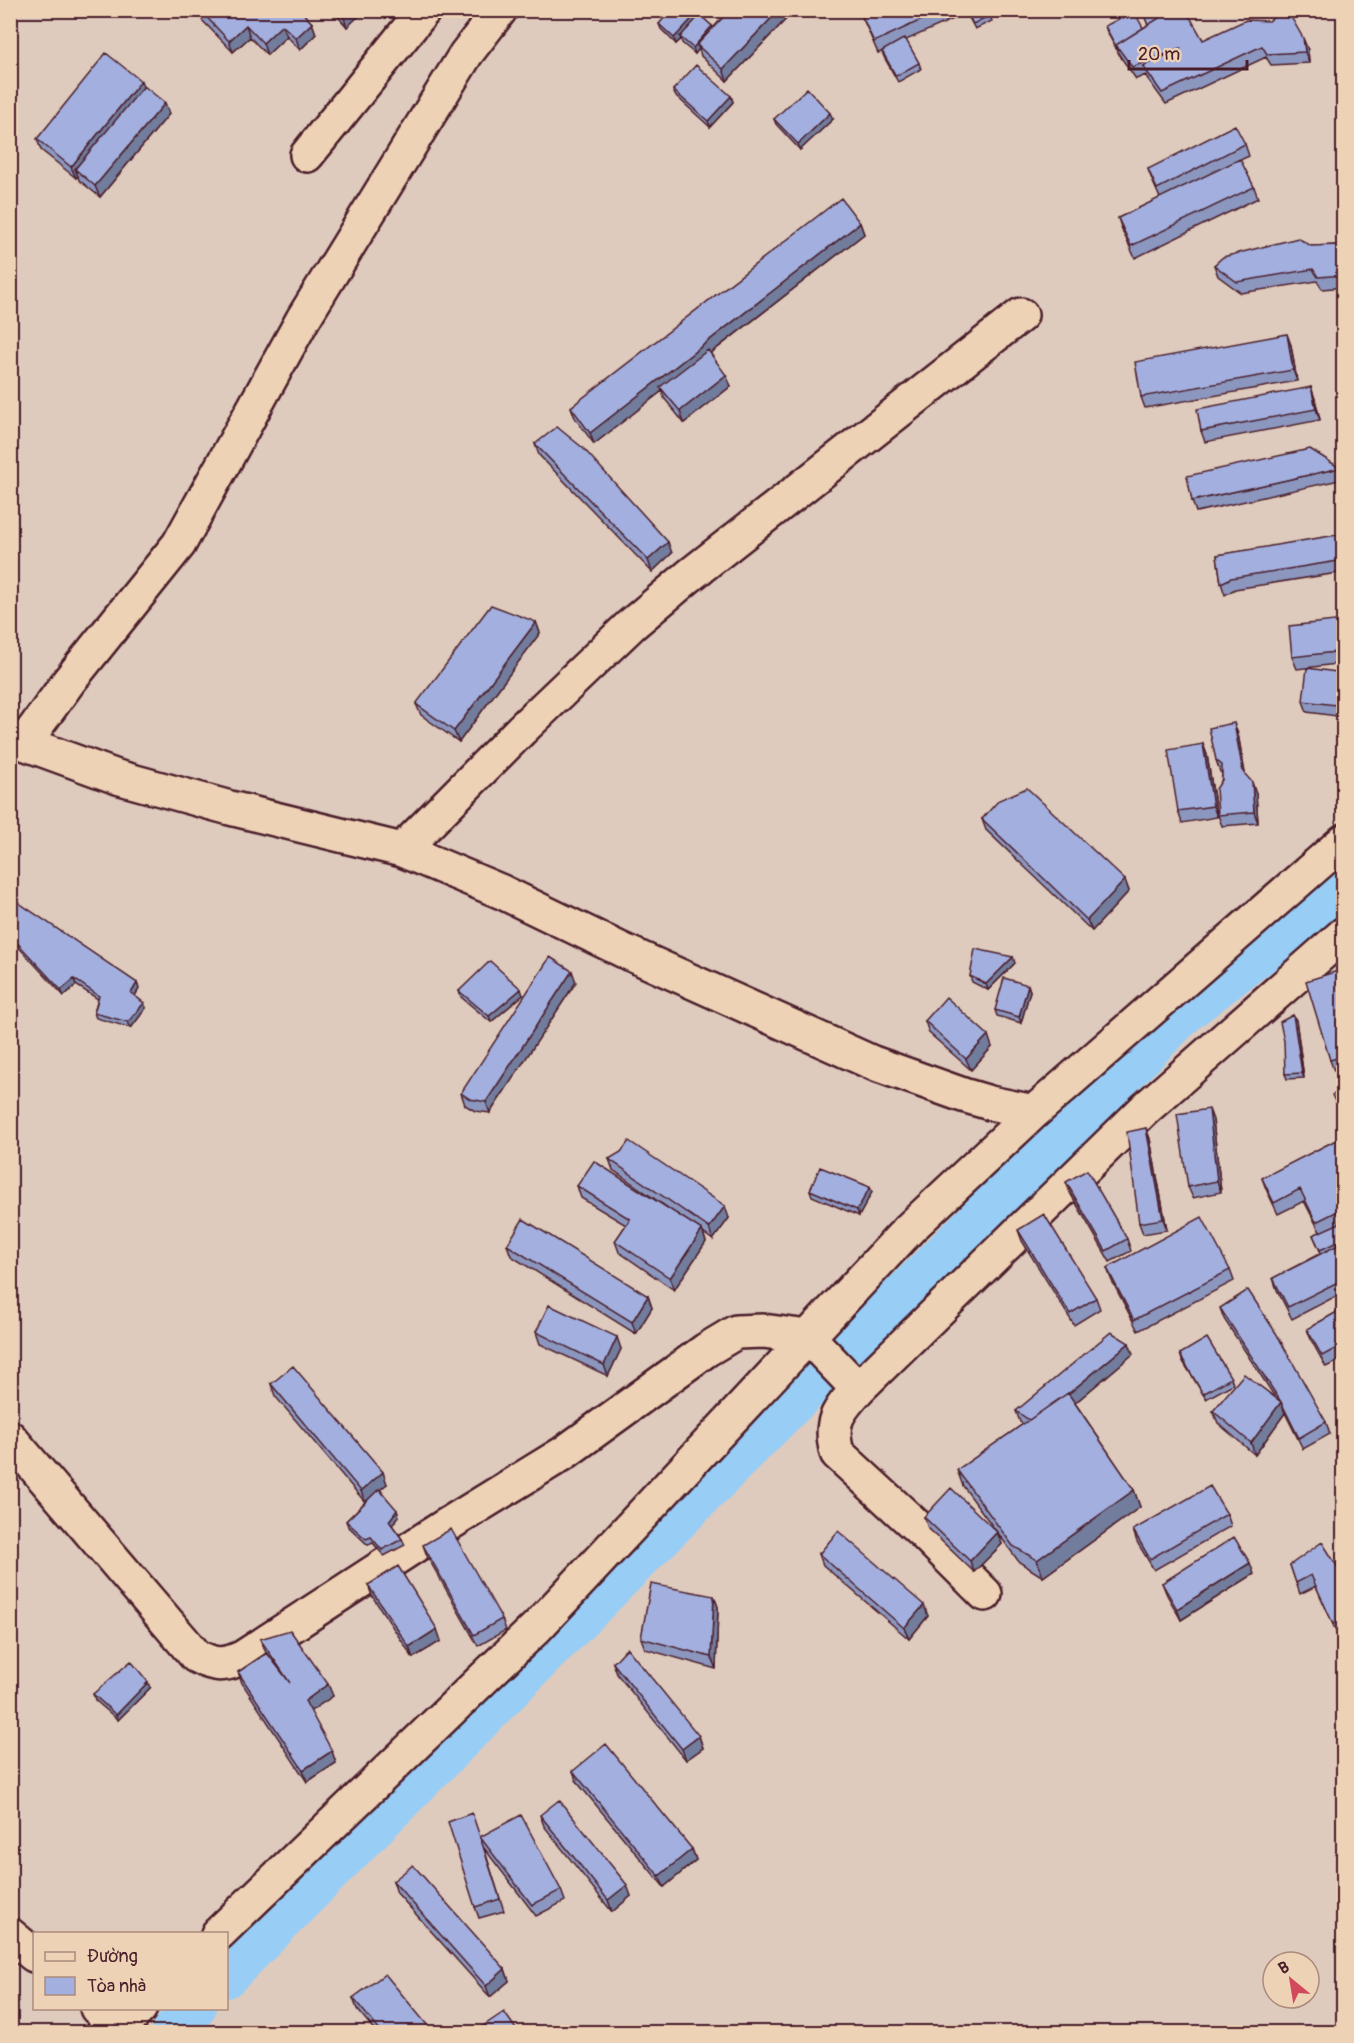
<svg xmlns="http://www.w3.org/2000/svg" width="1354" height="2043" font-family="Pangolin,sans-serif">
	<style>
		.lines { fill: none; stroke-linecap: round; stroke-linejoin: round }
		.canal { stroke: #98cdf6; stroke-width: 42 }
		.minor-casing { stroke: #4a1f2b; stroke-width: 38 }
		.minor { stroke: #eed2b5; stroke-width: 33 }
		.wall { fill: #8c97c0; stroke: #4a1f2b; stroke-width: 1.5 }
		.shaded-wall { fill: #727b9c; stroke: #4a1f2b; stroke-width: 1.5 }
		.building { fill: #a3b0df; stroke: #4a1f2b; stroke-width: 1.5 }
	</style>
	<rect width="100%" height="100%" fill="#dfcbbd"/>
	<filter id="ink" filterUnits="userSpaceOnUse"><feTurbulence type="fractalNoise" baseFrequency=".0167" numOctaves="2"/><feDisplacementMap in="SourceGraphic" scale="12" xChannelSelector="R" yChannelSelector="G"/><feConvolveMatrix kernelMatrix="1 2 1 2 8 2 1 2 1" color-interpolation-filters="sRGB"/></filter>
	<g filter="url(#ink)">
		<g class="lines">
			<!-- canal -->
			<path class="canal" d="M226,1977L769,1428L1188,1010L1344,889
				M172,2032L195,2008"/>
			<defs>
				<path id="minor" d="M307,155L424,10
					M10,738L117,777L230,808L402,850L502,892L622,950L873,1063L963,1095L990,1103L1034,1112
					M24,743L69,681L179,544L303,319L466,54L500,10
					M402,850L521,730L631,625L689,576L1021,315
					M10,1438L196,1656C215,1666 223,1666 242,1658L442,1528L564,1453L706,1350L736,1332L763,1331L808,1337L858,1389
					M985,1594L925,1534L837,1453C829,1422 837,1412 858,1389L1145,1109L1344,934
					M218,1934L538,1626L909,1229L1034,1112L1344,841
					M10,1935L34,1955
					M97,2008L120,2029
					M116,2032L140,2008"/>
			</defs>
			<!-- minor casing -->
			<use href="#minor" class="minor-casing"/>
			<!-- minor -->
			<use href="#minor" class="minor"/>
		</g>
		<!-- wall -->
		<path class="wall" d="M199,10H300L312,23L316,34L300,50L287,36L267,55L250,37L233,52L202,20Z
			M332,10H365L347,27Z
			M716,10H785L788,17L727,81L701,56L699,49L695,54L682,43L681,39L676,44L661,29L659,24L705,14L702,17L712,26L713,28L724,17Z
			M863,10H956L958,17L906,40L919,63L921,69L898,82L884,57L882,52L878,53L860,12Z
			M965,10H987L992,21L975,29Z
			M1123,10H1132L1124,14Z
			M1142,10H1199L1188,15L1203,40L1308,50L1309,63L1271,65L1266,57L1166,104L1147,78L1146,75L1136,79L1120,56L1107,32L1105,26L1143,28L1148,25Z
			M141,81L143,87L165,103L169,114L100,197L79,180L78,176L76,178L41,150L37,139Z
			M673,90L731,96L733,102L710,127L675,95Z
			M774,119H833L800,150L776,124Z
			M1245,144L1249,156L1240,160L1254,187L1258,198L1135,258L1122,230L1118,218L1160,198L1152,180L1148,169Z
			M860,223L864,234L710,354L731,386L684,423L664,398L662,391L594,444L575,418L571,407Z
			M1339,245L1344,259V287L1322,289L1317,281L1241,293L1218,276L1214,265L1311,246Z
			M1291,345L1297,381L1145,408L1141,397Z
			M1311,387L1315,399L1320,420L1205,442L1201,431Z
			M535,444L672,553L652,572L539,455Z
			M1340,468L1344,479L1196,512L1192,501Z
			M1344,536V572L1235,589L1225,595L1221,583L1217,555Z
			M1344,620V663L1297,669L1292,657Z
			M536,622L540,633L459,742L421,715L416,704Z
			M1344,673V717L1307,712L1303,701Z
			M1238,734L1245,775L1256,794L1258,823L1222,826L1218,815L1222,773L1220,772L1216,760Z
			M1203,744L1207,755L1217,817L1182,823L1178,811Z
			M982,819L1125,880L1129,891L1092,931L986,830Z
			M10,897L137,983L139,989L135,996L144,1003L146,1008L131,1028L96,1018L94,1013L98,999L76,985L64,996L10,938Z
			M1015,963L988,990L972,982L970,976Z
			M1344,969V1068L1334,1071L1330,1060Z
			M576,982L490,1113L475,1111L465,1105L461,1093Z
			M1028,985L1030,991L1021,1023L997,1016L995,1010Z
			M459,991L523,995L491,1022L461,997Z
			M1296,1020L1304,1078L1287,1079L1285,1074Z
			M925,1021L992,1047L971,1070L929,1033Z
			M1213,1120L1221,1192L1193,1198L1188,1187Z
			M1146,1128L1150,1139L1167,1230L1143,1234L1139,1223Z
			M1344,1136V1292L1292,1319L1277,1290L1273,1278L1321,1253L1313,1235L1320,1232L1304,1201L1278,1214L1266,1189L1262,1178Z
			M609,1159L729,1218L713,1240L703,1233L706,1242L674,1290L619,1252L615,1241L626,1225L581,1198L577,1186L668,1208L613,1170Z
			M1066,1182L1127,1239L1131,1251L1110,1262L1070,1193Z
			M810,1190L872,1192L859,1216L812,1196Z
			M1018,1230L1096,1298L1100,1309L1074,1325L1022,1241Z
			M507,1245L648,1296L652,1308L636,1334L511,1256Z
			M1107,1268L1230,1270L1234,1281L1138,1331L1111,1279Z
			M1220,1308L1326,1422L1330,1434L1303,1449L1285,1413L1255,1455L1218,1423L1213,1411L1275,1397L1224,1319Z
			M1344,1308V1358L1326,1367L1311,1340L1307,1329Z
			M536,1332L621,1349L608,1376L540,1344Z
			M1133,1354L1075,1403L1134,1490L1140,1507L1043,1577L1019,1562L998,1533L1002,1544L974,1572L928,1528L924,1517L996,1531L963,1486L957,1470L1023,1424L1020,1422L1016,1411Z
			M1180,1354L1231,1378L1233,1384L1206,1399L1182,1360Z
			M271,1384L387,1484L380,1489L399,1516L392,1525L402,1539L405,1545L384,1556L373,1543L368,1545L348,1526L346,1521L365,1502L275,1396Z
			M1227,1514L1231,1526L1154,1570L1137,1542L1133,1530Z
			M423,1545L502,1619L506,1630L478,1646L427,1556Z
			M819,1554L928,1616L909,1639L823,1565Z
			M1290,1565L1344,1577V1633L1338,1636L1316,1586L1300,1594Z
			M1254,1574L1181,1620L1167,1595L1162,1583Z
			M368,1585L441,1641L413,1658L372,1596Z
			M714,1596L718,1607L716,1669L645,1649L641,1638Z
			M260,1639L333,1696L310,1711L336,1763L307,1782L242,1683L238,1672L266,1653Z
			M613,1663L699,1736L703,1748L686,1760L617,1674Z
			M150,1688L118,1720L95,1700L93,1694Z
			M573,1771L692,1849L696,1860L664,1887L577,1782Z
			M540,1815L631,1896L612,1912L544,1826Z
			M480,1837L561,1890L565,1901L536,1916L484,1848L504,1911L479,1918L475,1907Z
			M393,1881L505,1969L509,1981L490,1997L397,1893Z
			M353,1998L433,2032H376L357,2009Z"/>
		<!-- shaded-wall -->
		<path class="shaded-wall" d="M349,10H365L347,27L343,15Z
			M700,10H704L705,14L682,38L680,37L681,39L676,44L674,38Z
			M724,10H732L725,18L723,12Z
			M779,10H785L788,17L727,81L723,69Z
			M312,23L316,34L300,50L296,38Z
			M246,25L250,37L233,52L229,41Z
			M282,25L287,36L267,55L263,43Z
			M712,26L714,32L697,45L699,49L695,54L693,48Z
			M1303,38L1308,50L1309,63L1305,52Z
			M141,81L145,92L75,169L78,176L76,178L71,167Z
			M731,96L733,102L710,127L708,121Z
			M165,103L169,114L100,197L95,186Z
			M830,113L833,119L800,150L798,144Z
			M860,223L864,234L663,390L660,387L662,391L594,444L590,433Z
			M1339,245L1344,259V274Z
			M1287,334L1291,345L1297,381L1293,370Z
			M726,375L731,386L684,423L680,411Z
			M1311,387L1315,399L1320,420L1316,409Z
			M668,542L672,553L652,572L648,560Z
			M536,622L540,633L459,742L454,731Z
			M1234,723L1238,734L1247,783L1243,772Z
			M1203,744L1207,755L1217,817L1213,806Z
			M1252,782L1256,794L1258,823L1254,812Z
			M1125,880L1129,891L1092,931L1087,920Z
			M1013,957L1015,963L988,990L986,984Z
			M572,971L576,982L490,1113L486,1102Z
			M74,979L76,985L64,996L61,990Z
			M137,983L139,989L133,999L131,993Z
			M1028,985L1030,991L1021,1023L1019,1017Z
			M521,989L523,995L491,1022L489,1016Z
			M144,1003L146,1008L131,1028L128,1022Z
			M1293,1015L1296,1020L1304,1078L1302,1073Z
			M988,1035L992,1047L971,1070L966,1059Z
			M1209,1109L1213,1120L1221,1192L1217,1181Z
			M1146,1128L1150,1139L1167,1230L1163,1219Z
			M870,1187L872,1192L859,1216L857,1210Z
			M725,1206L729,1218L713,1240L709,1228Z
			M702,1230L706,1242L674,1290L670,1278Z
			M648,1296L652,1308L636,1334L632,1322Z
			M617,1337L621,1349L608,1376L604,1365Z
			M1129,1343L1133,1354L1037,1435L1033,1424Z
			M1281,1402L1285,1413L1255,1455L1251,1443Z
			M383,1472L387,1484L365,1502L361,1491Z
			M1134,1490L1140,1507L1043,1577L1037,1560Z
			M397,1510L399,1516L391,1527L389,1521Z
			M997,1532L1002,1544L974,1572L970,1561Z
			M1250,1563L1254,1574L1181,1620L1177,1609Z
			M714,1596L718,1607L716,1669L711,1657Z
			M924,1605L928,1616L909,1639L904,1628Z
			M437,1629L441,1641L413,1658L409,1647Z
			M148,1682L150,1688L118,1720L116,1715Z
			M328,1684L333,1696L309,1712L305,1701Z
			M699,1736L703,1748L686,1760L682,1749Z
			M332,1751L336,1763L307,1782L303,1770Z
			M692,1849L696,1860L664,1887L659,1876Z
			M627,1885L631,1896L612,1912L608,1900Z
			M505,1969L509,1981L490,1997L486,1986Z"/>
		<!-- building -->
		<path class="building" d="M200,10H300L312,23L296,38L282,25L263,43L246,25L229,41Z
			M339,10H349L343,15Z
			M671,10H700L674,38L659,24Z
			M730,10H779L723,69L697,45Z
			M863,10H943L874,42L860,12Z
			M966,10H987L990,15L973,24Z
			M1142,10H1172L1148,25Z
			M1172,10H1186L1203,40L1246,20L1269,21L1283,10H1287L1303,38L1305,52L1267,54L1262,46L1162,93L1143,66L1182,48L1132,67L1116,45Z
			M1134,11L1143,28L1116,45L1118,50L1105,26Z
			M700,15L712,26L693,48L680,37Z
			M905,38L919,63L896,76L882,51Z
			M106,53L141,81L71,167L37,139Z
			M696,65L731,96L708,121L673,90Z
			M144,86L165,103L95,186L75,169Z
			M807,88L830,113L798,144L774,119Z
			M1235,125L1245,144L1157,189L1148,169Z
			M1240,159L1254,187L1131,246L1118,218Z
			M841,198L860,223L590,433L571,407Z
			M1298,238L1311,246L1339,245L1344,275L1318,277L1313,269L1237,282L1214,265L1223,257Z
			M1287,334L1293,370L1141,397L1135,362Z
			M708,350L726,375L680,411L660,387Z
			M1311,387L1316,409L1201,431L1197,409Z
			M557,427L583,448L668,542L648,560L535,444Z
			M1310,449L1340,468L1192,501L1187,476Z
			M1343,534L1344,560L1231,578L1221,583L1217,555Z
			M491,605L536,622L454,731L416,704Z
			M1344,620V651L1292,657L1289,626Z
			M1307,668L1344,673V706L1303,701Z
			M1234,723L1243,772L1252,782L1254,812L1218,815L1216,789L1222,780V765L1216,760L1209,728Z
			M1203,744L1213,806L1178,811L1168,750Z
			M1027,788L1125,880L1087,920L982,819L999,800Z
			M10,897L137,983L131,993L144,1003L128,1022L94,1013L99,996L74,979L61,990L10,935Z
			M975,949L1013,957L986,984L970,976Z
			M550,957L572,971L486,1102L470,1099L461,1093Z
			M490,961L521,989L489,1016L459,991Z
			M1344,969V1056L1330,1060L1306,981Z
			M1004,978L1028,985L1019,1017L995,1010Z
			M946,997L988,1035L966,1059L925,1021Z
			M1293,1015L1302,1073L1285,1074L1284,1041L1280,1022Z
			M1344,1091V1120L1332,1095Z
			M1209,1109L1217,1181L1188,1187L1177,1114Z
			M1146,1128L1163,1219L1139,1223L1127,1132Z
			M1344,1136V1208L1316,1222L1300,1189L1274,1203L1262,1178Z
			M629,1141L725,1206L709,1228L609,1159L621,1152Z
			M594,1161L702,1230L670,1278L615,1241L630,1219L577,1186Z
			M820,1167L870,1187L857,1210L810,1190Z
			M1087,1170L1127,1239L1106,1251L1066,1182Z
			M1044,1214L1096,1298L1070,1314L1018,1230Z
			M1202,1217L1230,1270L1134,1320L1107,1268Z
			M523,1219L648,1296L632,1322L507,1245Z
			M1344,1221V1239L1320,1250L1313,1235Z
			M1344,1242V1279L1288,1307L1273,1278Z
			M1248,1290L1276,1333L1326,1422L1299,1438L1281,1402L1251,1443L1213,1411L1244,1374L1281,1402L1220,1308Z
			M549,1305L617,1337L604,1365L536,1332Z
			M1344,1308V1344L1322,1356L1307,1329Z
			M1111,1332L1129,1343L1068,1394V1393L1029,1420L1016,1411Z
			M1207,1338L1231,1378L1203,1394L1180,1354Z
			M293,1366L383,1472L361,1491L271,1384Z
			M1068,1393L1134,1490L1037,1560L1013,1546L957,1470Z
			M1210,1486L1227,1514L1150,1559L1133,1530Z
			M951,1488L997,1532L970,1561L924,1517Z
			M379,1489L397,1510L389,1521L402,1539L382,1550L371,1537L366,1539L346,1521Z
			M451,1529L502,1619L474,1635L423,1545Z
			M838,1531L924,1605L904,1628L819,1554Z
			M1234,1537L1250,1563L1177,1609L1162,1583Z
			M1322,1542L1344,1577V1619L1333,1624L1311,1575L1296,1583L1290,1565Z
			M398,1566L437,1629L409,1647L368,1585Z
			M651,1584L714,1596L711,1657L641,1638Z
			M290,1630L328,1684L305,1701L332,1751L303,1770L238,1672L267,1653L290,1683L260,1639Z
			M627,1648L699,1736L682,1749L613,1663Z
			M131,1661L148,1682L116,1715L93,1694Z
			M606,1744L692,1849L659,1876L573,1771Z
			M559,1800L627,1885L608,1900L540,1815Z
			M472,1813L480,1837L521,1815L561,1890L532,1905L480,1837L500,1899L475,1907L448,1822Z
			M413,1865L505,1969L486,1986L393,1881Z
			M385,1974L433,2032H381L353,1998Z
			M504,2012L518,2032H474Z"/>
	</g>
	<!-- margin -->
	<rect width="1354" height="2043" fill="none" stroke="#eed2b5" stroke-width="36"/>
	<rect x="18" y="18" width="1318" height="2007" fill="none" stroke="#4a1f2b" stroke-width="2" filter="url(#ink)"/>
	<!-- legend -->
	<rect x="33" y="1932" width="195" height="78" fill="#eed2b5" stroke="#ac8a7e" stroke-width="1.5"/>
	<rect x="45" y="1952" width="30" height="9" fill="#eed2b5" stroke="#ac8a7e" stroke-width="1.5"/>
	<text x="87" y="1962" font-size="18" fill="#4a1f2b">Đường</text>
	<rect x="45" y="1977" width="30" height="18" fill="#a3b0df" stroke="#ac8a7e" stroke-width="1.5"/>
	<text x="87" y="1992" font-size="18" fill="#4a1f2b">Tòa nhà</text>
	<!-- north arrow -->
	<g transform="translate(1291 1980) rotate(330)"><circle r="28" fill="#eed2b5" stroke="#ac8a7e" stroke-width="1.5"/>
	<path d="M0-4.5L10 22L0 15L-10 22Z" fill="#d1495b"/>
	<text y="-9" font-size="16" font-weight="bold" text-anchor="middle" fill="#4a1f2b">B</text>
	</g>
	<!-- scale -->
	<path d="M1129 60v9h118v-9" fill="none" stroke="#4a1f2b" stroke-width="3"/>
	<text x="1138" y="60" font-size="18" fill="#4a1f2b" stroke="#eed2b5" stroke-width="4.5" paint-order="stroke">20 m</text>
</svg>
